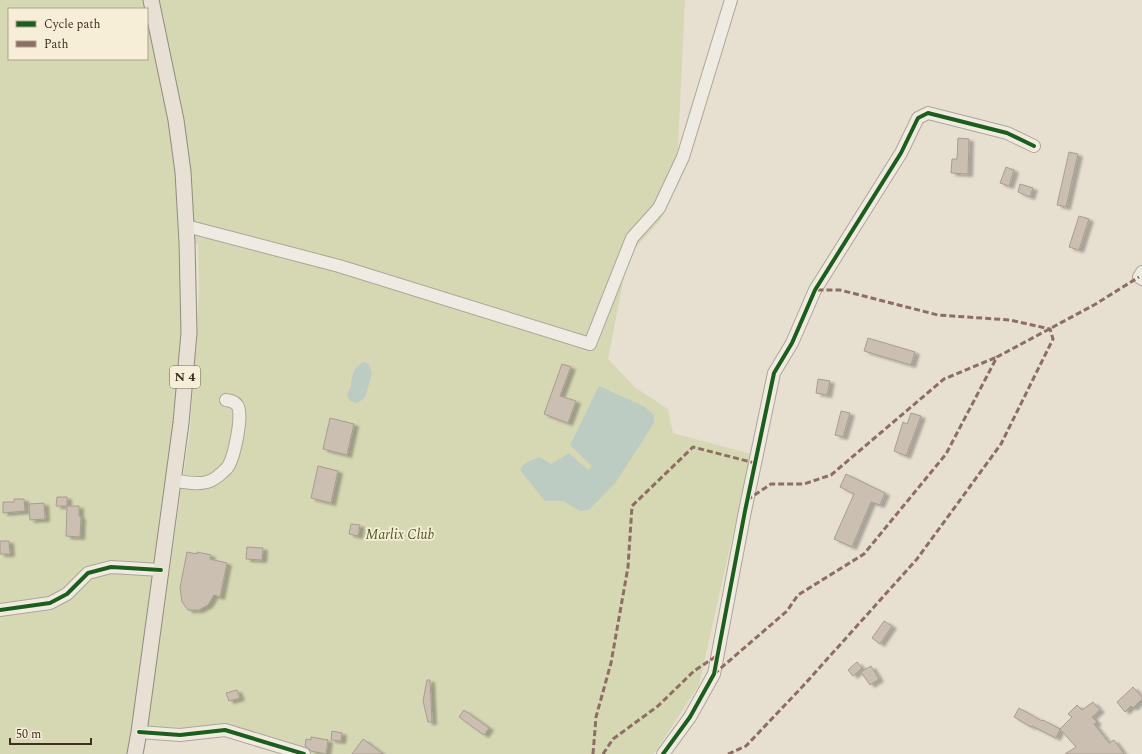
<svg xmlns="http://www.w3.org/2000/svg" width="1142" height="754" font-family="Spectral,serif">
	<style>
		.green { fill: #d6d7b3; fill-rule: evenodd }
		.water { fill: #bcccc2 }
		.building { fill: #cbbfb2; stroke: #a89c90; filter: url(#shadow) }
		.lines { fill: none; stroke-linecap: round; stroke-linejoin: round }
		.minor-casing { stroke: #ada599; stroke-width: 14 }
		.major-casing { stroke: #928b80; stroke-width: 17 }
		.minor { stroke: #efebe3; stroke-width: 12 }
		.major { stroke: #e6e1d4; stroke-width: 15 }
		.quiet { stroke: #8d6e63; stroke-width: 3; stroke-dasharray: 6 3; stroke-linecap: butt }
		.cycleway-casing { stroke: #f7eed8; stroke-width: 6 }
		.cycleway { stroke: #1b5e20; stroke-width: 4 }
		.labels { text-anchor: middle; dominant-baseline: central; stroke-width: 3.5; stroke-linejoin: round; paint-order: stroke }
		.shield { fill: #f7eed8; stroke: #756857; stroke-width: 1 }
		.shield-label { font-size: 13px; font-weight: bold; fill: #3d2e20 }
		.park-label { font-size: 14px; font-style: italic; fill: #4d5a26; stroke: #f7eed8 }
	</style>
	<defs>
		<filter id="shadow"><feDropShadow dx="4.5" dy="2.5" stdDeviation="1" flood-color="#0004"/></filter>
	</defs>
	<rect width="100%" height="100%" fill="#e7e0d1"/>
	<!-- green -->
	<path class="green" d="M0,0H685L678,147L672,195L660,221L628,256L608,359L636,388L668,409L673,433L751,454L699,685L654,754H314L242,731L147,726L190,430L199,292L198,244L188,242L186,370L135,754H0ZM9,9H147V59H9Z"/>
	<!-- water -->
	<path class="water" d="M364,362L369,364L372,373L366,395L362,400L357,403L350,401C346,395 347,392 351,387C351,377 354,366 364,362Z
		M599,386L645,407L654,415V423L616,482L589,510L580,511L563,501H545L520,470L524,464L539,457L551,464L569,453L588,470L592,466L570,445Z"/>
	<!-- building -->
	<path class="building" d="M958,138L969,139L968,174L951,173L952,159H957Z
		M1069,152L1078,154L1066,207L1057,205Z
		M1006,167L1014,170L1009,186L1000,183Z
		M1020,184L1033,188L1030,197L1018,192Z
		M1079,216L1089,219L1079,250L1069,247Z
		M868,338L915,352L911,365L864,351Z
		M562,364L571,367L560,396L576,401L568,423L544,414Z
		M818,379L830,381L827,395L816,393Z
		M841,411L850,413L843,437L835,435Z
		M911,413L921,416L906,456L894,451L903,422L907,424Z
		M330,418L354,424L347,455L323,449Z
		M318,466L338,471L331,503L311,498Z
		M846,474L885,493L880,505L871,502L852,547L834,539L854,494L840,487Z
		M57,497H67V506H56Z
		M14,499H24L25,511L3,513V502H14Z
		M44,503L45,519L30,520L29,504Z
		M67,506H79V516L81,517L80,537L66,536Z
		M351,524L360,525L358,536L349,534Z
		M0,541H9L10,554H0Z
		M247,547L263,548L262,560L246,559Z
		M187,552L197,554V552L211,555L210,559L227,563L220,597L214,595L208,605L199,610H188L182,602L180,588Z
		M884,621L892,626L880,644L872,638Z
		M857,662L862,668L853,676L848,670Z
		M871,666L879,679L870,685L861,672Z
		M427,680H430L432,722H428L423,701Z
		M1133,687L1142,697V699L1133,708L1131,706L1125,712L1117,702Z
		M237,690L240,698L229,701L226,693Z
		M1093,702L1100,710L1092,717L1097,722L1094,724L1109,743L1114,740L1124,754H1065L1076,747L1060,729L1072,717L1068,714L1077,705L1082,710Z
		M1019,708L1042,721L1043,720L1060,729L1056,738L1032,726L1031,727L1014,717Z
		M464,710L489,728L484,735L459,717Z
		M332,731L342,733L341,741L331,740Z
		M311,737L328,740L326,754L311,751L309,749L305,746L306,739L311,740Z
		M363,739L383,754H352Z"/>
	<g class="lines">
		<defs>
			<path id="minor" d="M186,226L339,266L590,344L632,238L659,208L683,157L731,0
				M1142,272L1139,277L1142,279
				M173,480C184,482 196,485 207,482C213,481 223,472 227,468C234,459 244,413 237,405C234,401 231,401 226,400
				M0,610L50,603L67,594L88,573L111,567L161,570
				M139,732L180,735L225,730L304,754
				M663,754L690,717L714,674L745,511L774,373L792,343L815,290L901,153L918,118L928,113L1007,133L1034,146"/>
			<path id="major" d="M135,754L139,732L181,423L189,333L187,242L183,172L176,120L151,0"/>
		</defs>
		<!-- minor casing -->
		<use href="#minor" class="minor-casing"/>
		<!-- major casing -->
		<use href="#major" class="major-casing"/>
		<!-- minor -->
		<use href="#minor" class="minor"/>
		<!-- major -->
		<use href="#major" class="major"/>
		<!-- quiet -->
		<path class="quiet" d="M747,500L771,484H804L831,475L944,379L997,357
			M714,674L787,611L798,595L864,554L946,454L997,357L1094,305L1139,277
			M593,754L596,717L611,663L628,567L632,506L693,447L755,463
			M603,754L613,739L658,706L694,671L718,655
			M728,754L746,746L803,686L917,559L1001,444L1053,339L1050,329L1010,320L938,315L840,290H815"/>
		<defs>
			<path id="cycleway" d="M0,610L50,603L67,594L88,573L111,567L161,570
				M139,732L180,735L225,730L304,754
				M663,754L690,717L714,674L745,511L774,373L792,343L815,290L901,153L918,118L928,113L1007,133L1034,146"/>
		</defs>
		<!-- cycleway casing -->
		<use href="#cycleway" class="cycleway-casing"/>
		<!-- cycleway -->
		<use href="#cycleway" class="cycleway"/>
	</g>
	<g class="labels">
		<!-- shield labels -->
		<rect class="shield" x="170" y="366" width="30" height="22" rx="3"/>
		<g class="shield-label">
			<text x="185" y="377">N 4</text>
		</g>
		<!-- park labels -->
		<g class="park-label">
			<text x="400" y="534">Marlix Club</text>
		</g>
	</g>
	<!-- legend -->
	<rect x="8" y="8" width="140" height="52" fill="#f7eed8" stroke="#ada18e"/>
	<rect x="16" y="21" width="20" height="6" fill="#1b5e20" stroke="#ada18e"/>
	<text x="44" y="28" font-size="12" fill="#3d2e20">Cycle path</text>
	<rect x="16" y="41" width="20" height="6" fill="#8d6e63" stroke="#ada18e"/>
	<text x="44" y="48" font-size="12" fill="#3d2e20">Path</text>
	<!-- scale -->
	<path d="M10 738v6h81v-6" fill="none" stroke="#3d2e20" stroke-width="2"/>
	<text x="16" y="738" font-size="12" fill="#3d2e20" stroke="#f7eed8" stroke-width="3" paint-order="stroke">50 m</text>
</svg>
